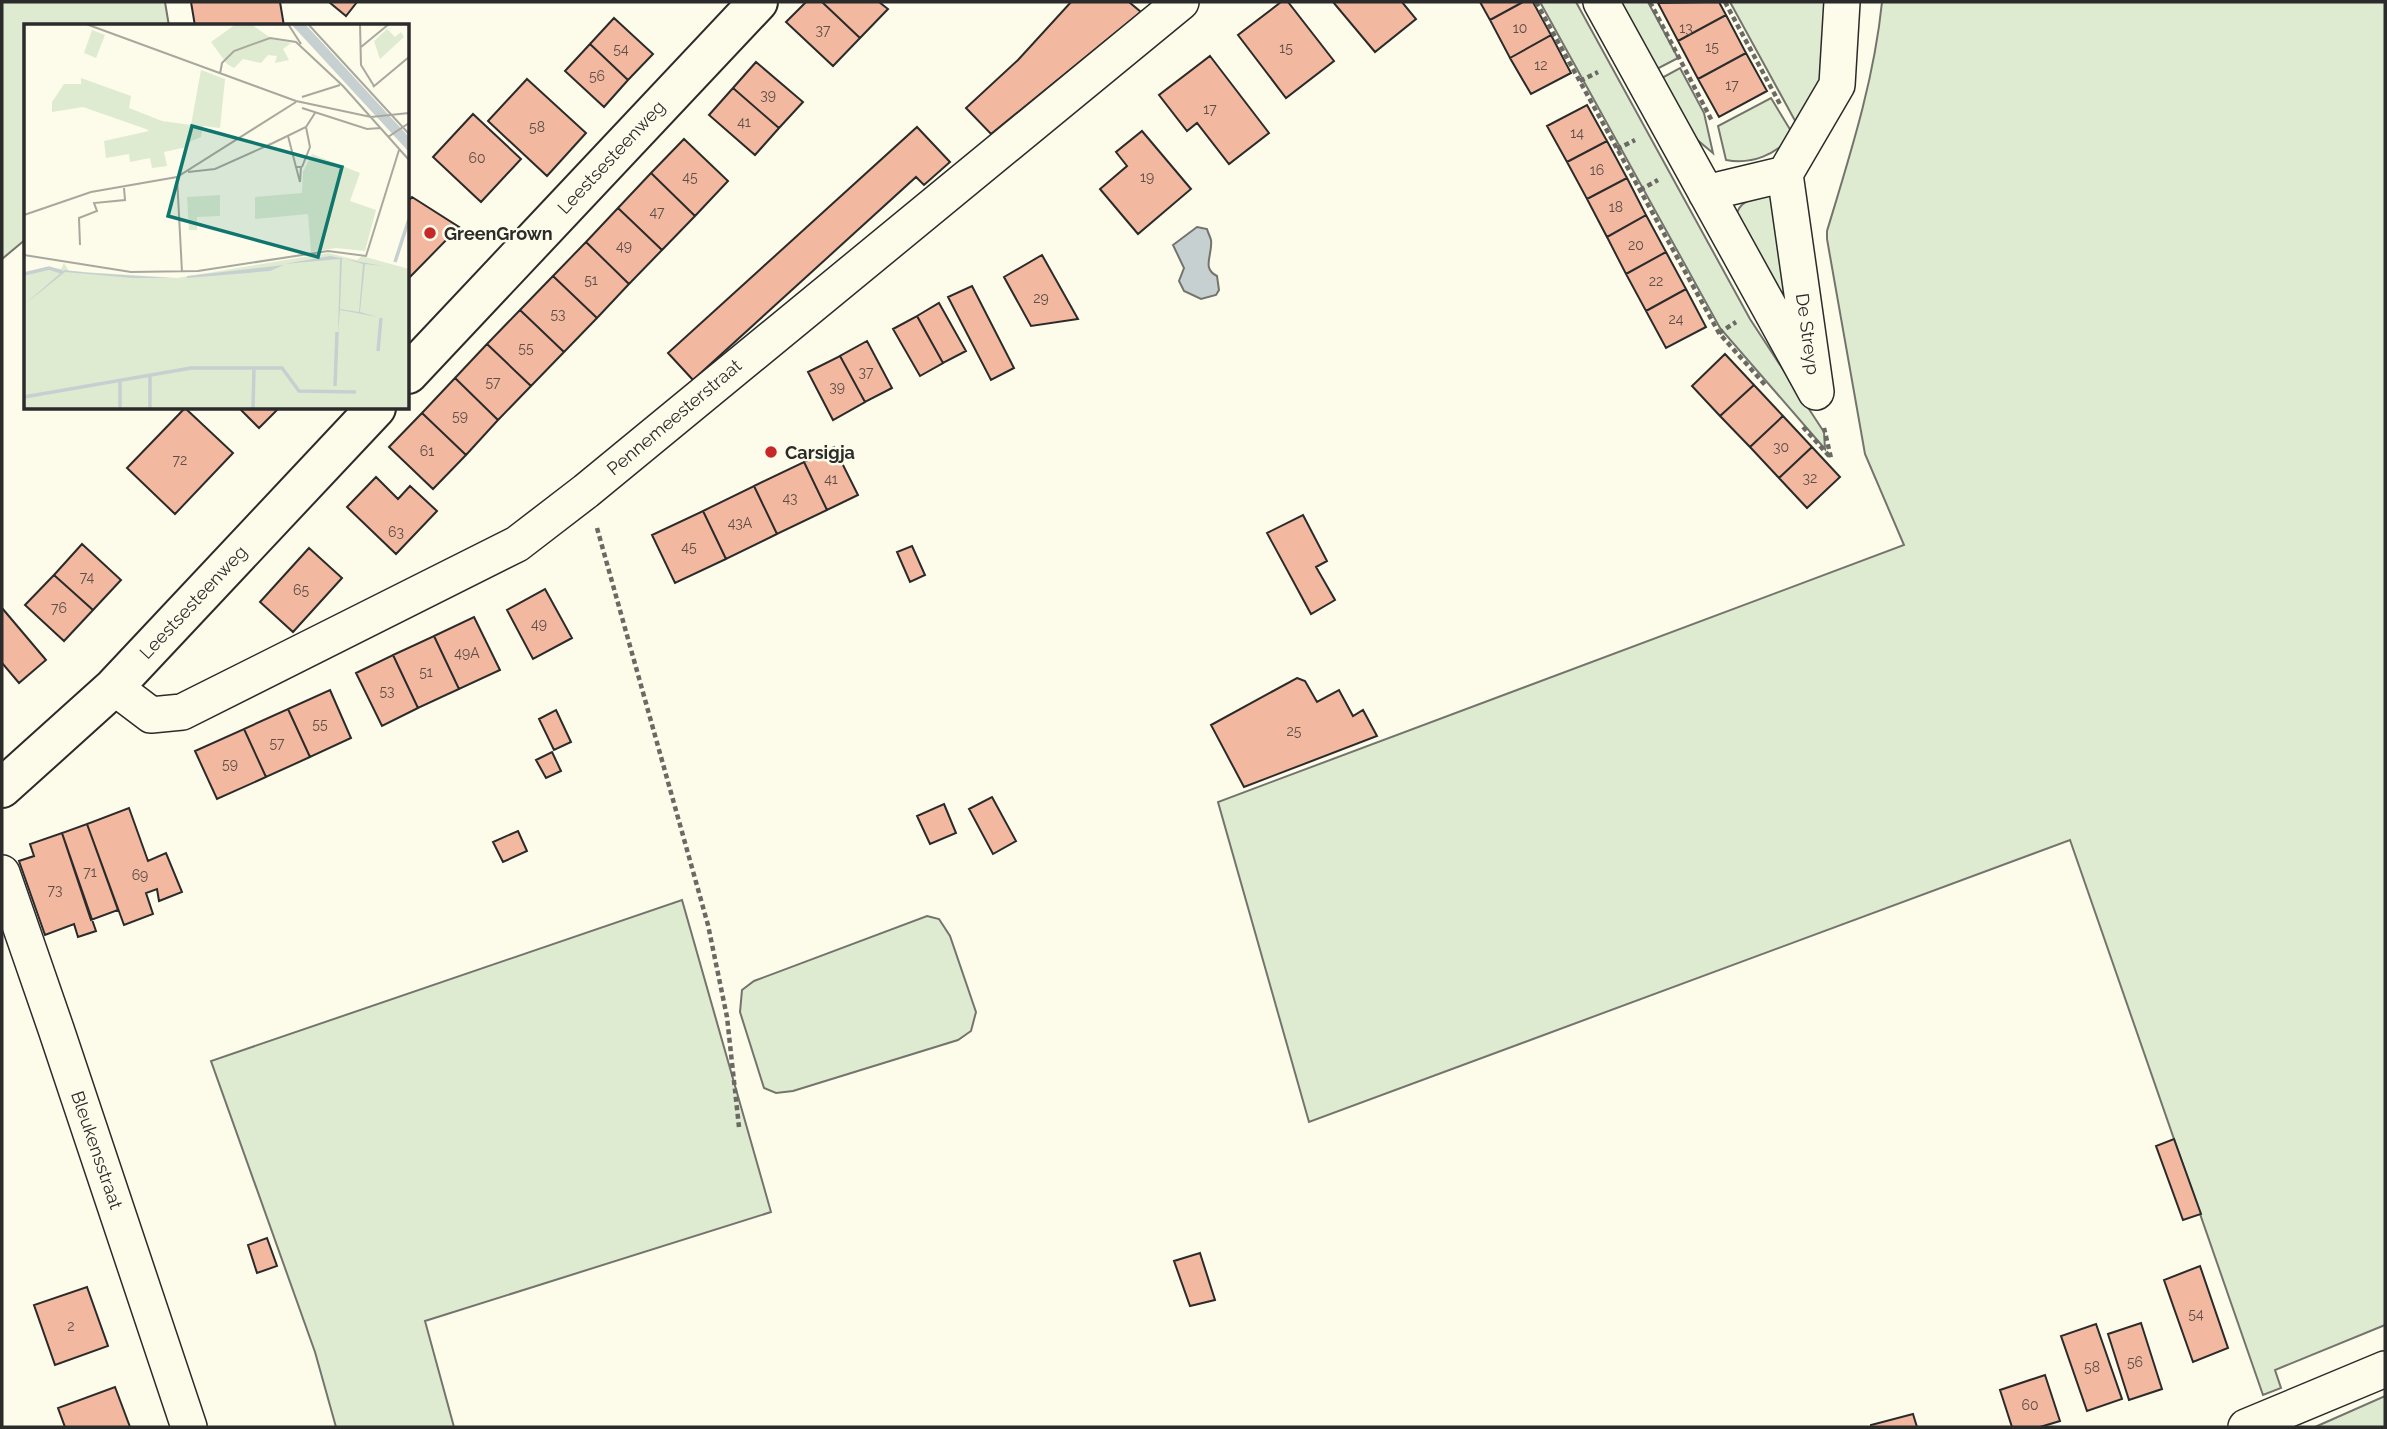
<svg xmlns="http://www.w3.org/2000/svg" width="2387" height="1429" font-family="Raleway,sans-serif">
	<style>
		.green { fill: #deebd1; stroke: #74746e; stroke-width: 2 }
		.water { fill: #c7d0d0; stroke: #74746e; stroke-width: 2 }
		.building { fill: #f2b8a0; stroke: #2b2b2b; stroke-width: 2 }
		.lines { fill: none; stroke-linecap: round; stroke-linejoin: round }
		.minor-casing { stroke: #2b2b2b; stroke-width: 38 }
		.tertiary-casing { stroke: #2b2b2b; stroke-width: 42 }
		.path { stroke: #6a6964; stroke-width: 4.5; stroke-dasharray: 5 3.5; stroke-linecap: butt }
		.minor { stroke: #fdfbea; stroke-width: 35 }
		.tertiary { stroke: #fdfbea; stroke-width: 38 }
		.poi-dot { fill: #c62828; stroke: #fdfbea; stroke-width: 2.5 }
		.labels { text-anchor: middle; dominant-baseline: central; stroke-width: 5; stroke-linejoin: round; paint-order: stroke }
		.number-label { font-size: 14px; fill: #5d4e48 }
		.street-label { font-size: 18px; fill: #2b2b2b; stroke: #fdfbea }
		.poi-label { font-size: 18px; font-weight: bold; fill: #2b2b2b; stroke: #fdfbea; text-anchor: start }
		.inset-river { fill: none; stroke: #c7d0d0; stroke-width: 3.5 }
		.inset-road { fill: none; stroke: #a9a89e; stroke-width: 2 }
		.view { fill: #0f766e; fill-opacity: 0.15; stroke: #0f766e; stroke-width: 3.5 }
		.inset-edge { fill: none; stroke: #2b2b2b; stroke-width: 3.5 }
	</style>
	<rect width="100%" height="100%" fill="#fdfbea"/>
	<!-- green -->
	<path class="green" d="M2,2H165L169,26H26V239L2,259Z
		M1540,2H1576L1750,319L1824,432L1825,449L1720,328Z
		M1618,2H1648L1678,58L1655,70Z
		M1730,2H1830L1823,73L1799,128Z
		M1882,2H2385V1325L2275,1370L2281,1388L2263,1395L2070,840L1309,1122L1218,802L1904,545L1865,454L1827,239V231C1850,155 1874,81 1882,2Z
		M1680,68L1704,113L1713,153L1695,138L1660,79Z
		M1771,98L1794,136C1774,154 1754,165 1726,160L1718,126Z
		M1766,194L1776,195L1789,302L1779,307L1734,224C1737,202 1746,201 1766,194Z
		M682,900L771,1212L425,1321L454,1427H336L315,1352L211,1061Z
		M927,916L939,919L950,936L976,1012L971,1031L958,1040L793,1091L776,1093L764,1088L740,1012L742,990L754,981Z
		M2385,1396V1427H2315Z"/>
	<!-- water -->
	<path class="water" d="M1197,227L1207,229C1208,233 1210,236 1211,240C1213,255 1201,268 1217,276L1219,290L1216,295L1201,299L1184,291L1179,281L1184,268L1173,245Z"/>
	<!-- building -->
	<path class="building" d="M191,2H280L284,26H195Z
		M329,2H357L346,16Z
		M806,2H822L860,38L833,66L786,22Z
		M822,2H879L888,9L860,38Z
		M1071,2H1129L1141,12L991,134L966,108L1018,60Z
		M1281,2H1288L1334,61L1286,98L1238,35Z
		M1333,2H1402L1416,19L1375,52Z
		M1480,2H1523L1490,20Z
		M1523,2H1533L1551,35L1510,58L1490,20Z
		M1719,2L1726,15L1678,41L1658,3Z
		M1726,15L1746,53L1698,79L1678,41Z
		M614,18L653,54L628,80L590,44Z
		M1551,35L1571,73L1531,94L1510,58Z
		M590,44L628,80L604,107L565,71Z
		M1746,53L1767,91L1719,117L1698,79Z
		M1210,56L1269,133L1229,164L1197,123L1187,131L1159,95Z
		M756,62L803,102L779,128L733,88Z
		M527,79L586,133L547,176L488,121Z
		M733,88L779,128L755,155L709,115Z
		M1587,105L1607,141L1567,162L1547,126Z
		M473,114L521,159L481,202L433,157Z
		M917,127L950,162L924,185L916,177L693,380L668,353Z
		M1142,131L1191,189L1138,234L1100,189L1127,166L1116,152Z
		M684,139L728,181L695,216L651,173Z
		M1607,141L1627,178L1587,199L1567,162Z
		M651,173L695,216L662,250L618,208Z
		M1627,178L1646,215L1607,237L1587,199Z
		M412,197L459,227L408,279V201Z
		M618,208L662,250L629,284L586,242Z
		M1646,215L1666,252L1626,274L1607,237Z
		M586,242L629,284L597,318L553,276Z
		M1666,252L1686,289L1646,311L1626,274Z
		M1042,255L1078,319L1031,326L1004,277Z
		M553,276L597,318L564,352L520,310Z
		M972,286L1014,368L991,380L948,297Z
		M1686,289L1706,327L1666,348L1646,311Z
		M939,303L966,351L943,363L917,316Z
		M520,310L564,352L531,386L487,344Z
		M917,316L943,363L920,376L893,329Z
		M867,341L892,388L865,402L840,356Z
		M487,344L531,386L498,420L455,378Z
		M1725,354L1754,385L1720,416L1692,386Z
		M840,356L865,402L833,420L808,372Z
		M455,378L498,420L466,455L422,413Z
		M1754,385L1783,416L1750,447L1720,416Z
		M185,408L233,453L175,514L127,468Z
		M239,408H279L259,428Z
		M422,413L466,455L433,489L389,447Z
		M1783,416L1812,447L1779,478L1750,447Z
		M834,447L858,495L827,510L804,462Z
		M1812,447L1840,477L1807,508L1779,478Z
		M804,462L827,510L777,534L754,486Z
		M376,477L398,499L410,486L437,511L396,554L347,507Z
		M754,486L777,534L726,559L703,511Z
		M703,511L726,559L675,583L652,535Z
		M1303,515L1327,561L1316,567L1335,600L1311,614L1267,533Z
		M82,544L121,580L93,610L54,575Z
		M912,546L925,575L910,582L897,552Z
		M309,548L342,578L293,632L260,602Z
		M54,575L93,610L64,641L25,605Z
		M545,589L572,638L533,659L507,610Z
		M2,608L46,660L19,683L2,663Z
		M474,617L500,670L459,689L434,636Z
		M434,636L459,689L418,708L393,655Z
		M393,655L418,708L382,726L356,673Z
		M1297,678L1305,681L1317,702L1339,690L1353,716L1363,710L1377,736L1244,787L1211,725Z
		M330,690L351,738L310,757L288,709Z
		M288,709L310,757L266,777L244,729Z
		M556,710L571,742L554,750L539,719Z
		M244,729L266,777L217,799L195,751Z
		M552,752L561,771L546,778L536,760Z
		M992,797L1016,841L993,854L969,809Z
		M944,804L956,833L930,844L917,816Z
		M129,808L148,861L166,853L182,892L159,901L157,889L146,893L153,914L124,925L87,824Z
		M87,824L118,910L91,920L62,833Z
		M518,831L527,851L503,862L493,842Z
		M62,833L96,931L78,937L74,924L45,935L19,861L34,856L30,844Z
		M2174,1139L2201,1214L2183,1220L2156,1146Z
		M267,1238L277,1266L257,1273L248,1245Z
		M1200,1253L1215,1300L1190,1306L1174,1261Z
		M2200,1266L2228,1348L2193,1362L2164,1280Z
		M87,1287L108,1346L55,1365L34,1305Z
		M2141,1323L2162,1389L2129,1400L2108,1334Z
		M2096,1324L2122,1399L2087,1411L2061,1336Z
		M2045,1375L2060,1421L2040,1427H2012L2000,1390Z
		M115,1387L130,1427H65L58,1408Z
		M1913,1414L1917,1427H1871V1425Z"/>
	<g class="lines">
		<defs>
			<path id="minor" d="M1601,2L1816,392L1785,174L1706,193
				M1785,174L1837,85L1842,2
				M114,687L151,715L182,712L517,544L586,491L1181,2
				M2,873L56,1029L189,1427
				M2246,1427L2385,1369"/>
			<path id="tertiary" d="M408,374L758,2
				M2,788L114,687L376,408"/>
		</defs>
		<!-- minor casing -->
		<use href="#minor" class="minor-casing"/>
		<!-- tertiary casing -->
		<use href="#tertiary" class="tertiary-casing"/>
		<!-- path -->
		<path class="path" d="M1536,2L1719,333L1767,387
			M1650,2L1712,121
			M1725,2L1781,106
			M1580,81L1598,72
			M1617,149L1635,140
			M1640,190L1658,180
			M1719,333L1736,322
			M1803,427L1831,458L1824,428
			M597,528L708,925L727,1017L739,1127"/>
		<!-- minor -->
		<use href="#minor" class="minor"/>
		<!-- tertiary -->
		<use href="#tertiary" class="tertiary"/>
	</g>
	<!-- markers -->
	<g class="poi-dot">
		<circle cx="430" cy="233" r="7"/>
		<circle cx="771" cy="452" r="7"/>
	</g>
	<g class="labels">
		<!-- number labels -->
		<g class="number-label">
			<text x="1520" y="28">10</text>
			<text x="1686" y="28">13</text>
			<text x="823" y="30">37</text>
			<text x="1712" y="47">15</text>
			<text x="1286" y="48">15</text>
			<text x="621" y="49">54</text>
			<text x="1541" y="65">12</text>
			<text x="597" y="76">56</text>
			<text x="1732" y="85">17</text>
			<text x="768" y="95">39</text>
			<text x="1210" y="109">17</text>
			<text x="744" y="122">41</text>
			<text x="537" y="127">58</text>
			<text x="1577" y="133">14</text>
			<text x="477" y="158">60</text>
			<text x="1597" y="170">16</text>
			<text x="690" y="177">45</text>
			<text x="1147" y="177">19</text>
			<text x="1616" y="207">18</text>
			<text x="657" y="212">47</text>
			<text x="1636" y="245">20</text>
			<text x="624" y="246">49</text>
			<text x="591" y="280">51</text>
			<text x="1656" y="281">22</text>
			<text x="1041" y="298">29</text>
			<text x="558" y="314">53</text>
			<text x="1676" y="319">24</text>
			<text x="526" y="348">55</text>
			<text x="866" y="372">37</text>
			<text x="493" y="382">57</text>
			<text x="837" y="387">39</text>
			<text x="460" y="416">59</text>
			<text x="1781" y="447">30</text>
			<text x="427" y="451">61</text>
			<text x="180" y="460">72</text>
			<text x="1810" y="478">32</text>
			<text x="831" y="479">41</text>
			<text x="790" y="498">43</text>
			<text x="740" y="523">43A</text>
			<text x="396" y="532">63</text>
			<text x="689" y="547">45</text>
			<text x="87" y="577">74</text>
			<text x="301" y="590">65</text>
			<text x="59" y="608">76</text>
			<text x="539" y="624">49</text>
			<text x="467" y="653">49A</text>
			<text x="426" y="672">51</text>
			<text x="387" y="691">53</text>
			<text x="320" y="724">55</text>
			<text x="1294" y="731">25</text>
			<text x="277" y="743">57</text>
			<text x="230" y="764">59</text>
			<text x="90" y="872">71</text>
			<text x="140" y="875">69</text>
			<text x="55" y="890">73</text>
			<text x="2196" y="1314">54</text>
			<text x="71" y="1326">2</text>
			<text x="2135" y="1362">56</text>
			<text x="2092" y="1367">58</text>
			<text x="2030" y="1405">60</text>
		</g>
		<!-- street labels -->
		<g class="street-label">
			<text transform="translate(611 157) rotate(-47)">Leestsesteenweg</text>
			<text transform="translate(1808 334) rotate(82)">De Streyp</text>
			<text transform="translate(674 417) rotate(-40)">Pennemeesterstraat</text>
			<text transform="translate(193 602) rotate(-47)">Leestsesteenweg</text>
			<text transform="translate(97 1150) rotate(71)">Bleukensstraat</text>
		</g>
		<!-- poi labels -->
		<g class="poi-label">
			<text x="444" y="233">GreenGrown</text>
			<text x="785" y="452">Carsigja</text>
		</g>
	</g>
	<!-- overview -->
	<g transform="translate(24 24)">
		<rect width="385" height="385" fill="#fdfbea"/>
		<path d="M212,0H227L248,15L267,19L259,25L265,36L251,39L253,32L244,31L237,39L219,35L210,44L203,40L187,18ZM363,5L371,13L377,8L380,13L356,35L350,17ZM68,6L81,11L72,34L60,29ZM177,46L201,55L196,104L179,102L177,113L163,119V123L140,128L143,142L128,144L126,134L106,138L105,130L82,134L80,117L125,107L122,105L59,83L28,88V78L40,60H57V54L107,72L105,84L138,97L167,101ZM288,130L336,149L326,177L352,186L341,227L312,224L287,228L284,190L231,195V173L278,169L279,148ZM196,171V192L173,193V206H165L163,173ZM304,229L333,236L338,232L385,245V385H0V249L23,243L37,245L40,239L45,247L153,254Z" fill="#deebd1"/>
		<path d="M267,0H281L385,113V128ZM306,232L358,242L341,240L336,288L354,293L316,286L314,310L316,235L260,240ZM318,234L339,240L335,288L316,285ZM260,241L246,247L163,254V252ZM40,246L67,249L148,254H108L41,248L0,281Z" fill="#c7d0d0" fill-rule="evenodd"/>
		<path class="inset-river" d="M371,238L385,195M0,250L25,244L38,248M354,327L357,294M311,362L313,308M0,373L167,344H258L275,367L332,368M96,385V358M126,385V351M229,385L230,344"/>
		<path class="inset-road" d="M62,0L272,77L347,93L385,89M264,0L277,20M284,0L385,110M336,0L337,41L350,62M337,23L365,0M196,50L198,39L210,27L246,14L272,18L319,62L385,136M349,63L385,33M278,73L316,61M278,84L343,105L357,104M264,112L272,143L276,158L277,143H272M364,113L385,99M278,143L286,123L282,103M164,148L191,145L249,119L282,103L291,89M153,153L158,248M0,191L67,168L153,153L272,78M56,221L55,194L73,187L70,179L101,176L100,164M0,231L107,248L174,247L304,227L342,232L375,126"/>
		<path class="view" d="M168,102L318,143L294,233L144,192Z"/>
		<rect width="385" height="385" class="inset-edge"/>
	</g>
	<!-- border -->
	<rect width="2387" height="1429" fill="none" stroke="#2b2b2b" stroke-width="7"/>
</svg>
